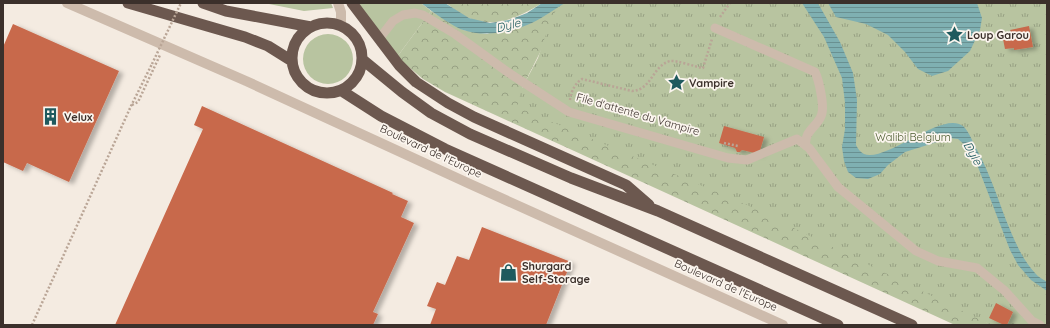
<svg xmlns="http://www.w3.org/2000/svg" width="1050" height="328" font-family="Quicksand,sans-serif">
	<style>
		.grass { fill: #b8c4a0 }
		.forest { fill: url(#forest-crowns) }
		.park { fill: url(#park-tufts) }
		.water { fill: url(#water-rules) }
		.building { fill: #c8694b; filter: url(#shadow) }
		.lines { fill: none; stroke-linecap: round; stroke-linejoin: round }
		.path { stroke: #b9a596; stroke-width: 2.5; stroke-dasharray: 2 2; stroke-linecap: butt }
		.service { stroke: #cdbbac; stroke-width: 9 }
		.minor { stroke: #cdbbac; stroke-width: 10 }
		.trunk { stroke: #6c584f; stroke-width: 11 }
		.path-bridge { stroke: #b9a596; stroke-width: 2.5; stroke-dasharray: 2 2; stroke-linecap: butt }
		.labels { text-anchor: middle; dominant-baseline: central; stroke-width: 3.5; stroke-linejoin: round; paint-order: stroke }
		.poi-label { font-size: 11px; font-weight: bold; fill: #3b302b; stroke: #fbf5ee; text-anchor: start }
		.street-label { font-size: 11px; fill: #3b302b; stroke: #fbf5ee }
		.park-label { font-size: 11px; fill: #4a5a2e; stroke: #fbf5ee }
		.water-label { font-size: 12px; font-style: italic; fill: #1f5a5e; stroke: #fbf5ee }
	</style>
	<defs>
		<pattern id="forest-crowns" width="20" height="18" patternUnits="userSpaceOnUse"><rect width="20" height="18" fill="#b8c4a0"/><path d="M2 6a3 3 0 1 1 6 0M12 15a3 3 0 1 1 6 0" fill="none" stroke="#97a083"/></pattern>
		<pattern id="park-tufts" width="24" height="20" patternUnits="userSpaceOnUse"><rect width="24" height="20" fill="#b8c4a0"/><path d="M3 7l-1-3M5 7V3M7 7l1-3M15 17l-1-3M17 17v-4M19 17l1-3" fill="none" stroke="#97a083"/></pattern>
		<pattern id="water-rules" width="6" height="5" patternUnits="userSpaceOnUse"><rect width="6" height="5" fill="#7fb0b2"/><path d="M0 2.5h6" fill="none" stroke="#699091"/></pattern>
		<filter id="shadow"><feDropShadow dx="4.5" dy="2.5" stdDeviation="2" flood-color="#0004"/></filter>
	</defs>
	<rect width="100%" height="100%" fill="#f4ebe1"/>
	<!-- grass -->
	<path class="grass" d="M264,3H331L333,8L304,11Z
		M357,3H421L431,11L397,57Z
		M303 59a25 25 0 1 1 50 0a25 25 0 1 1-50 0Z"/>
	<!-- forest -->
	<path class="forest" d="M446,3H542C520,17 495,29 469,18C461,15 453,8 446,3Z
		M565,3L522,88L727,168L991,325H955L445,92L423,79L397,57L431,11L463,30L487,34Z"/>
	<!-- park -->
	<path class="park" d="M559,3H1047V325H991L747,205L517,107L522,88L538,58L547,31Z"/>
	<!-- water -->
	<path class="water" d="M421,3H445L469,18L490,23L509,20L527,13L542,3H565C553,10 540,20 527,25C508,33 483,37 463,30C452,26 431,11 421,3Z
		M802,3H817L819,5L840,42L853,73L857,100L856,145C858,149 860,152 864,154C886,163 942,110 963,126C969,131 973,143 977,150C989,172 997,196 1006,220C1014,239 1021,258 1035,273C1038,277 1043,279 1047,282V291L1031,280L1018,265L1010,250L978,167L967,147L958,139L950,138L905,152L888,165L880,174L868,179L856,178L848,172L844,161L842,147L845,129V103L842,78L824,37Z
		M828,3H977L982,18L980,30L970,51L948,71L932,76L918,69L905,52L888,35L866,24L836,17Z"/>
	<!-- building -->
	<path class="building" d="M13,24L119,71L69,182L27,163L23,171L3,162V47Z
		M1029,26L1033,47L1014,50V48L1005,49L1002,34L1011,32L1010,30Z
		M202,106L393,193L392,194L408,201L401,217L414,223L373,312L378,314L373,325H115L203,129L194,125Z
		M724,126L764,137L759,154L742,150L740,152H737L735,148L719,143Z
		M482,227L571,262L546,325H430L436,309L427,306L437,282L445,285L457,256L469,260Z
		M996,303L1013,312L1007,325H1004L989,318Z"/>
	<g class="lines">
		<!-- path -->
		<path class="path" d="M720,17L730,3
			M570,100C571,92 575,83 582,79L632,91C652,90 652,66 670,61C676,60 696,67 703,68L712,39
			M132,105L138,102L160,55
			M724,143L738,146
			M32,325L131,106L152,64"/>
		<!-- service -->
		<path class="service" d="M715,28L815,72C819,80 824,104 822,113C820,126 803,130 806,146
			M379,39L393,21L403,15L415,13L423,15L455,34L509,73L569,112L728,158L747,160L797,139L809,148L838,187L916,251L938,261L977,268L1005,291L1032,321L1040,325"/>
		<!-- minor -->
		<path class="minor" d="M67,3L246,81L470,184L783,325
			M338,3L341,12V25"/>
		<!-- trunk -->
		<path class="trunk" d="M128,3L245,37L268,46L292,61
			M203,3L226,11L311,27
			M352,3L399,65L416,82L448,103L474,117L626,185L649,205
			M292 58a35 35 0 1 1 70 0a35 35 0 1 1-70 0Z
			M363,60L402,92L431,113L470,134L571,178L658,211L912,325
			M342,91L381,116L445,149L838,325"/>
		<!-- path-bridge -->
		<path class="path-bridge" d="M152,64L181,3"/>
	</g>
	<!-- icons -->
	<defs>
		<symbol id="sight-bare" viewBox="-9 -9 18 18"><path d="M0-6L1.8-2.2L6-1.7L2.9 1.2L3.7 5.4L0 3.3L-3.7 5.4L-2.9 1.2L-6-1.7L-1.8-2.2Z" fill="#1f5a5e" stroke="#fbf5ee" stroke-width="2.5" paint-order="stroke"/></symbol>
		<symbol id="building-bare" viewBox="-9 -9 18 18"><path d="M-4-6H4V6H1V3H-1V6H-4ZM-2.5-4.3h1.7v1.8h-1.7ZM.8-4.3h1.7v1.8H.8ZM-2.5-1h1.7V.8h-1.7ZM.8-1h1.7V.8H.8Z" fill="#1f5a5e" stroke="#fbf5ee" stroke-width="2.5" paint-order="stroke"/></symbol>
		<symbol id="shop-bare" viewBox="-9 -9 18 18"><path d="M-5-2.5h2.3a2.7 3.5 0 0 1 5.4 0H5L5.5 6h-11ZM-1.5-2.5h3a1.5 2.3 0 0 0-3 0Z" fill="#1f5a5e" stroke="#fbf5ee" stroke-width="2.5" paint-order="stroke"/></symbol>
	</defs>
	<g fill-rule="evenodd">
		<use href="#sight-bare" x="942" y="22" width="25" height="25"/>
		<use href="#sight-bare" x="664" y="70" width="25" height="25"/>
		<use href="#building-bare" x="38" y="104" width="25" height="25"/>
		<use href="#shop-bare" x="496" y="260" width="25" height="25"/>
	</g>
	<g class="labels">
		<!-- poi labels -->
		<g class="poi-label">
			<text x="967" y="35">Loup Garou</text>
			<text x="689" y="83">Vampire</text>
			<text x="64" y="117">Velux</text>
			<text x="522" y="266">Shurgard<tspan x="522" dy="13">Self-Storage</tspan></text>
		</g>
		<!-- street labels -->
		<g class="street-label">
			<text transform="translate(638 114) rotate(16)">File d'attente du Vampire</text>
			<text transform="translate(431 151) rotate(25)">Boulevard de l'Europe</text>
			<text transform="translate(726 285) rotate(24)">Boulevard de l'Europe</text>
		</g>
		<!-- park labels -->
		<g class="park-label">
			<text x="913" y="137">Walibi Belgium</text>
		</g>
		<!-- water labels -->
		<g class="water-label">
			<text transform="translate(508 25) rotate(-14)">Dyle</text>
			<text transform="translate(973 153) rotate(60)">Dyle</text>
		</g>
	</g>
	<!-- border -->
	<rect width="1050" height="328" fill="none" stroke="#3b302b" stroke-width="8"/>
</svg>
